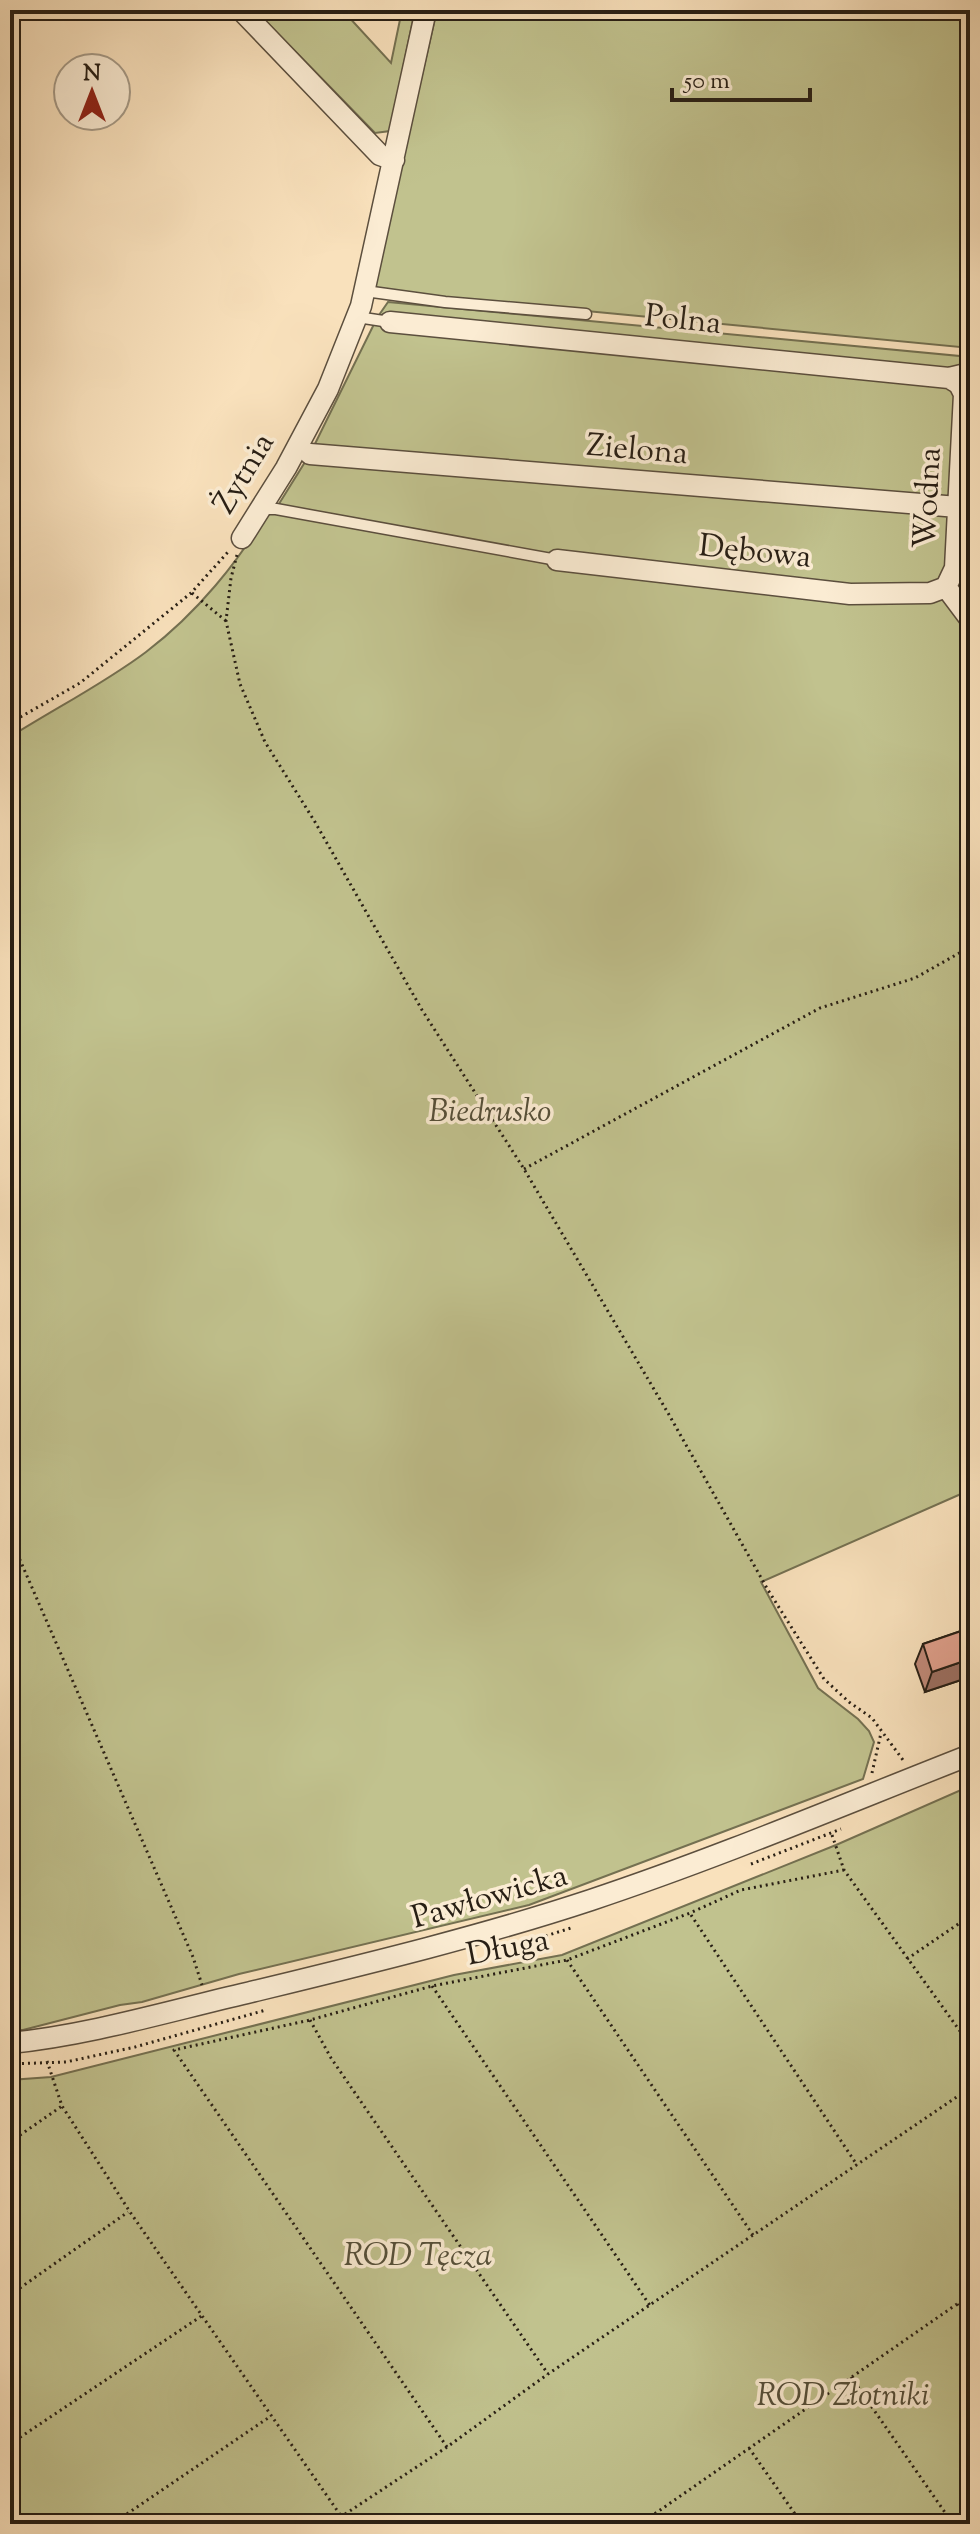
<svg xmlns="http://www.w3.org/2000/svg" width="980" height="2534" font-family="'Sorts Mill Goudy',serif">
	<style>
		.green { fill: #c1c28e; stroke: #747051; stroke-width: 2 }
		.lines { fill: none; stroke-linecap: round; stroke-linejoin: round }
		.service-casing { stroke: #5c4f3e; stroke-width: 13 }
		.minor-casing { stroke: #5c4f3e; stroke-width: 23 }
		.path { stroke: #271e14; stroke-width: 3; stroke-dasharray: 2 4; stroke-linecap: butt }
		.service { stroke: #fbecd3; stroke-width: 10 }
		.minor { stroke: #fbecd3; stroke-width: 20 }
		.wall { fill: #c08978; stroke: #271e14; stroke-width: 2 }
		.shaded-wall { fill: #9c6f61; stroke: #271e14; stroke-width: 2 }
		.building { fill: #df9f8b; stroke: #271e14; stroke-width: 2 }
		.labels { text-anchor: middle; dominant-baseline: central; stroke-width: 7; stroke-linejoin: round; paint-order: stroke }
		.street-label { font-size: 32px; fill: #271e14; stroke: #fbecd3 }
		.park-label { font-size: 32px; font-style: italic; fill: #554f39; stroke: #fbecd3 }
	</style>
	<rect width="100%" height="100%" fill="#f9e1bc"/>
	<filter id="stains"><feTurbulence type="fractalNoise" baseFrequency=".0025" numOctaves="4"/><feColorMatrix values="0 0 0 0 .2 0 0 0 0 .09 0 0 0 0 .02 0 0 0 .5 -.17"/></filter>
	<radialGradient id="worn" r=".72"><stop offset=".6" stop-color="#630" stop-opacity="0"/><stop offset="1" stop-color="#630" stop-opacity=".3"/></radialGradient>
	<!-- green -->
	<path class="green" d="M255,10H345L346,14L391,63L402,10H415L390,131L375,133Z
		M437,10H970V348L369,290L380,257Z
		M388,302L970,357V1490L761,1582L818,1688L858,1719L869,1731L874,1742L863,1779L529,1905L239,1974L142,2002L120,2005L23,2030H10V737C54,709 105,683 146,652C196,614 240,561 270,507H277L310,454L377,318Z
		M970,1786V2524H10V2080L51,2077L454,1975L562,1955L836,1845Z"/>
	<g class="lines">
		<defs>
			<path id="service" d="M365,291L445,302L586,314
				M357,317L390,322
				M262,509H276L557,560"/>
			<path id="minor" d="M241,10L380,155L394,160
				M390,322L949,378L970,373
				M310,454L970,508
				M242,538L286,468L328,389L361,306L426,10
				M557,560L850,594L930,593L946,587
				M946,587L955,568L964,394L959,384L949,378
				M946,587L970,619
				M10,2043C90,2035 169,2011 247,1993C362,1965 479,1937 591,1900C720,1857 845,1804 970,1755"/>
		</defs>
		<!-- service casing -->
		<use href="#service" class="service-casing"/>
		<!-- minor casing -->
		<use href="#minor" class="minor-casing"/>
		<!-- path -->
		<path class="path" d="M237,555L231,578L226,621L240,684L265,742L315,822L422,1010L524,1169L668,1413L768,1590L824,1679L849,1702L872,1718L903,1760
			M192,593L226,621
			M10,723L80,683L191,593L228,552
			M524,1169L820,1008L915,978L970,947
			M10,1537L193,1957L202,1985
			M872,1773L881,1733
			M832,1835L844,1870L970,2045
			M751,1864L841,1829
			M691,1915L857,2165
			M517,1945L571,1928
			M907,1959L970,1916
			M567,1960L753,2235
			M432,1986L651,2307
			M310,2020L331,2058L548,2374
			M47,2061L62,2106L130,2212L341,2516
			M10,2064L66,2062L135,2047L266,2010
			M10,2142L62,2106
			M10,2295L128,2212
			M957,2304L970,2323
			M851,2377L953,2524
			M10,2444L203,2315
			M447,2447L174,2050L310,2020L432,1986L567,1960L690,1913L741,1890L844,1870
			M749,2448L802,2524
			M112,2524L271,2416
			M330,2524L447,2447L548,2374L970,2088
			M640,2524L970,2295"/>
		<!-- service -->
		<use href="#service" class="service"/>
		<!-- minor -->
		<use href="#minor" class="minor"/>
	</g>
	<!-- wall -->
	<path class="wall" d="M970,1628V1677L925,1692L915,1664L923,1644Z"/>
	<!-- shaded-wall -->
	<path class="shaded-wall" d="M970,1659V1677L925,1692L932,1672Z"/>
	<!-- building -->
	<path class="building" d="M970,1628V1659L932,1672L923,1644Z"/>
	<g class="labels">
		<!-- street labels -->
		<g class="street-label">
			<text transform="translate(683 321) rotate(6)">Polna</text>
			<text transform="translate(637 451) rotate(5)">Zielona</text>
			<text transform="translate(245 474) rotate(-59)">Żytnia</text>
			<text transform="translate(929 498) rotate(-87)">Wodna</text>
			<text transform="translate(755 553) rotate(6)">Dębowa</text>
			<text transform="translate(490 1898) rotate(-16)">Pawłowicka</text>
			<text transform="translate(508 1949) rotate(-11)">Długa</text>
		</g>
		<!-- park labels -->
		<g class="park-label">
			<text x="490" y="1113">Biedrusko</text>
			<text x="418" y="2257">ROD Tęcza</text>
			<text x="843" y="2397">ROD Złotniki</text>
		</g>
	</g>
	<!-- margin -->
	<rect width="980" height="2534" fill="none" stroke="#f9e1bc" stroke-width="40"/>
	<rect x="12" y="12" width="956" height="2510" fill="none" stroke="#271e14" stroke-width="4"/>
	<rect x="20" y="20" width="940" height="2494" fill="none" stroke="#271e14" stroke-width="2"/>
	<!-- north arrow -->
	<g transform="translate(92 92)"><circle r="38" fill="#fbecd3" stroke="#a69a87" stroke-width="2"/>
	<path d="M0-6L14 30L0 20L-14 30Z" fill="#8f2418"/>
	<text y="-12" font-size="22" font-weight="bold" text-anchor="middle" fill="#271e14">N</text>
	</g>
	<!-- scale -->
	<path d="M672 88v12h138v-12" fill="none" stroke="#271e14" stroke-width="4"/>
	<text x="684" y="88" font-size="24" fill="#271e14" stroke="#fbecd3" stroke-width="6" paint-order="stroke">50 m</text>
	<rect width="100%" height="100%" filter="url(#stains)"/>
	<rect width="100%" height="100%" fill="url(#worn)"/>
</svg>
